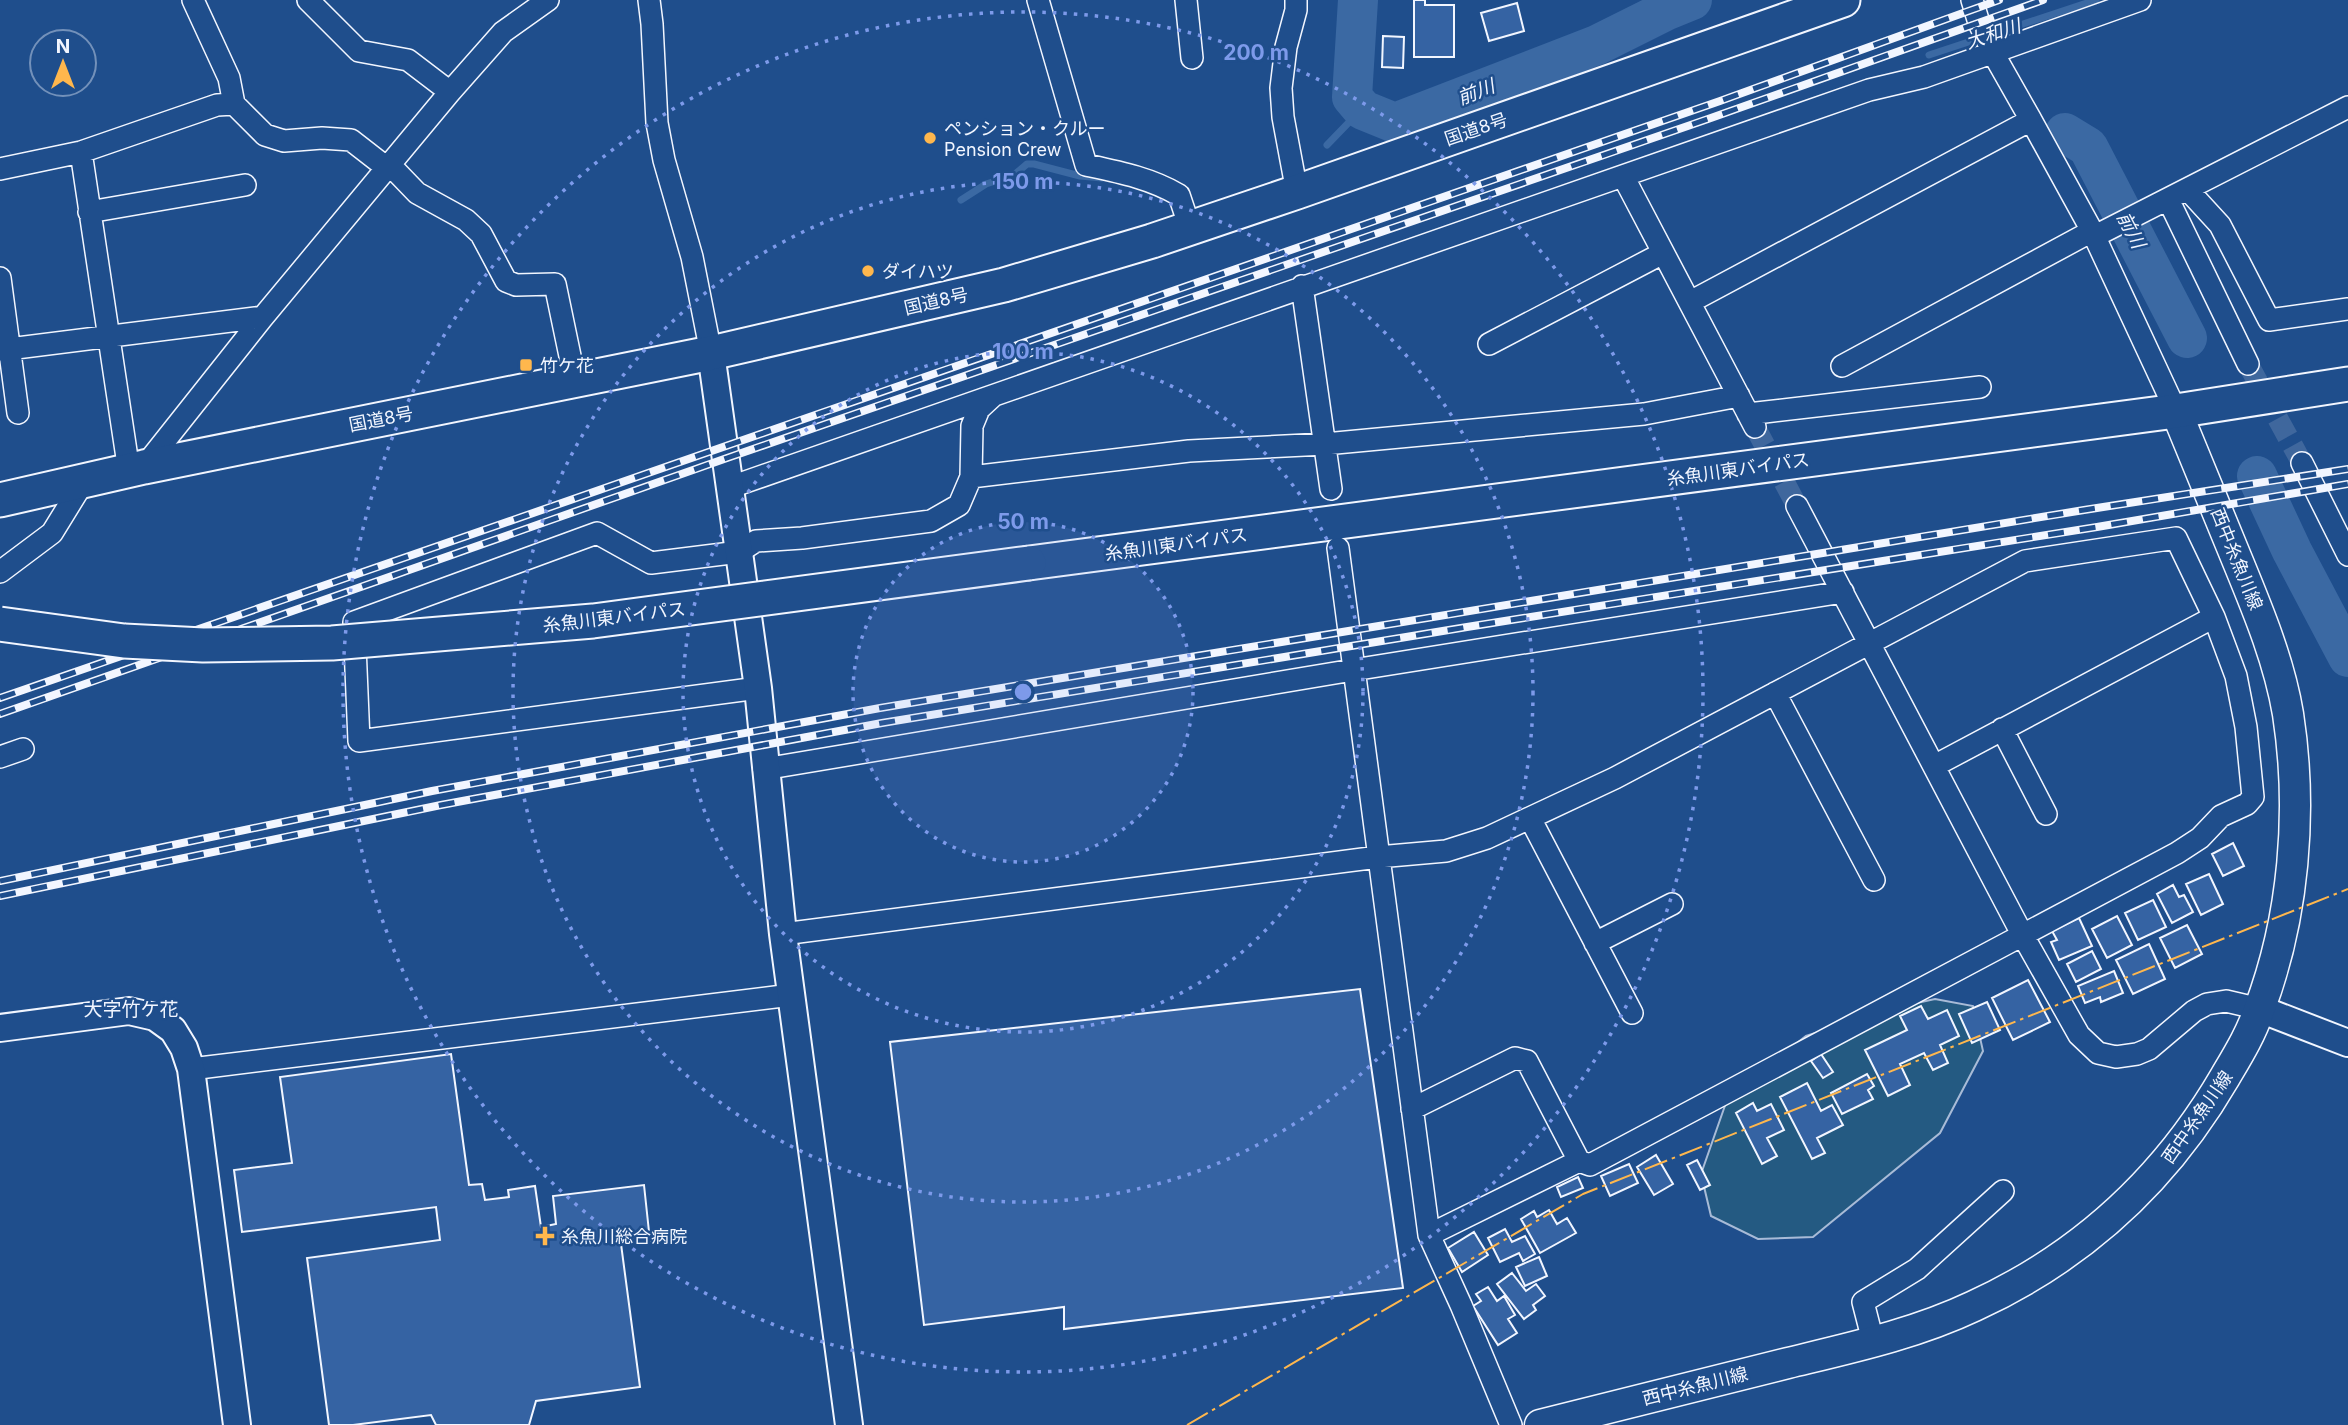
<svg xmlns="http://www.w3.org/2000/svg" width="2348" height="1425" font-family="Inter,'Noto Sans JP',sans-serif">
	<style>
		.green { fill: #245a82; stroke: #a8bbd7; stroke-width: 2 }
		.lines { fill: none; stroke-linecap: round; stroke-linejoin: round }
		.stream { stroke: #3b69a3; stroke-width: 7 }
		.river { stroke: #3b69a3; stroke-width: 40 }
		.building { fill: #3563a3; stroke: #f2f6ff; stroke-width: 2 }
		.minor-tunnel { stroke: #3f679d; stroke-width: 21; stroke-dasharray: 21 10; stroke-linecap: butt }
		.minor-casing { stroke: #f2f6ff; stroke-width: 24 }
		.tertiary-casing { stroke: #f2f6ff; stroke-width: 30 }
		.secondary-casing { stroke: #f2f6ff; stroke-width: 33 }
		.trunk-casing { stroke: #f2f6ff; stroke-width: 37 }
		.minor { stroke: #1f4e8c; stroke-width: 21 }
		.tertiary { stroke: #1f4e8c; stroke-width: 26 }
		.secondary { stroke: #1f4e8c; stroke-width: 30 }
		.trunk { stroke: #1f4e8c; stroke-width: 33 }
		.rail-casing { stroke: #f2f6ff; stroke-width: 8 }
		.rail { stroke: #1f4e8c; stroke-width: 5; stroke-dasharray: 16; stroke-linecap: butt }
		.trunk-bridge-casing { stroke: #f2f6ff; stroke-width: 37; stroke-linecap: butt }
		.trunk-bridge { stroke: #1f4e8c; stroke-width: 33 }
		.power { stroke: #ffb74d; stroke-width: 2; stroke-dasharray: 24 5 3.5 5; stroke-linecap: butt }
		.ring { fill: none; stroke: #7d9aea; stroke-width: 3.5; stroke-dasharray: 3.5 7 }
		.poi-dot { fill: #ffb74d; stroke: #1f4e8c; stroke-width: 2.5 }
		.labels { text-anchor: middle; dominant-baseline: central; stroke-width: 5; stroke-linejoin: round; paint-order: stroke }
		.poi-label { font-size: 18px; fill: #f2f6ff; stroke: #1f4e8c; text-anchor: start }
		.street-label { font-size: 18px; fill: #f2f6ff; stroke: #1f4e8c }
		.water-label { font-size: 19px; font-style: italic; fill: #f2f6ff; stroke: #1f4e8c }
		.neighbourhood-label { font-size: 19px; fill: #f2f6ff; stroke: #1f4e8c }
		.centre { fill: #7d9aea; stroke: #1f4e8c; stroke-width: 3.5 }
		.ring-label { font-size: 21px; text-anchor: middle; font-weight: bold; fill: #7d9aea; stroke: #1f4e8c; stroke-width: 5; stroke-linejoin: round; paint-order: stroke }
	</style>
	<rect width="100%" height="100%" fill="#1f4e8c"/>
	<!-- green -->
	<path class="green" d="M1935,999L1973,1006L1983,1051L1940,1133L1813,1237L1758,1239L1711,1216L1701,1174L1728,1097L1806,1036L1894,1008Z"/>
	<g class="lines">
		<!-- stream -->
		<path class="stream" d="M1929,55L2096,0
			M1327,145L1355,116L1359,105
			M961,200L986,184L1014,175L1027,164H1034L1080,176L1102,178"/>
		<!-- river -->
		<path class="river" d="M1358,0L1352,97L1363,110L1395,123L1597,45L1665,11L1692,0
			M2065,133L2088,147L2187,338
			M2257,476L2292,551L2348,657"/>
	</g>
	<!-- building -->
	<path class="building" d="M1414,0H1425V5H1454V57H1414Z
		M1517,3L1524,31L1489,41L1481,13Z
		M1383,36L1404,37L1403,68L1382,67Z
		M2233,843L2244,866L2223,876L2212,854Z
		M2209,874L2223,904L2201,915L2186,884Z
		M2173,885L2179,897L2184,895L2193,912L2172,923L2157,894Z
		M2153,900L2166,927L2138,940L2125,913Z
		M2117,916L2132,945L2107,958L2092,929Z
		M2079,918L2092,946L2059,960L2051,942L2057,940L2052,931Z
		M2187,925L2202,954L2175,968L2160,938Z
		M2149,944L2165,979L2133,994L2116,960Z
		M2092,951L2101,969L2076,982L2067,964Z
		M2114,971L2123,993L2101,1002L2100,997L2085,1003L2078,986Z
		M2028,980L2050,1022L2013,1040L1992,998Z
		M1360,989L1403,1288L1064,1329V1307L924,1325L890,1042Z
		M1987,1002L2000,1030L1972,1043L1959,1014Z
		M1921,1006L1928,1019L1947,1010L1959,1036L1940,1045L1948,1063L1933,1070L1924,1053L1900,1064L1910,1085L1888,1096L1865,1050L1907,1030L1900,1016Z
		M451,1054L469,1185L482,1184L485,1200L509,1197L508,1190L535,1186L541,1227L556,1224L553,1196L644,1185L650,1241L621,1244L640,1387L536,1401L529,1425H436L431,1415L353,1425H329L307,1258L440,1240L436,1207L242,1232L234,1170L292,1163L280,1077Z
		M1821,1054L1833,1072L1823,1078L1811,1061Z
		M1867,1074L1874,1086L1868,1090L1873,1099L1842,1114L1831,1093Z
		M1807,1083L1821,1111L1832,1105L1843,1125L1817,1138L1825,1153L1812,1159L1780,1097Z
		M1753,1103L1757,1111L1771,1104L1784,1130L1767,1138L1777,1156L1762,1164L1736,1113Z
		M1656,1155L1673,1184L1654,1195L1637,1167Z
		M1697,1160L1710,1185L1700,1190L1687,1165Z
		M1629,1164L1638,1183L1610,1196L1601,1176Z
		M1578,1177L1583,1188L1561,1197L1557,1187Z
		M1549,1210L1557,1224L1567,1218L1576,1233L1540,1253L1521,1219L1534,1211L1537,1217Z
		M1505,1229L1512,1242L1525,1236L1535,1254L1523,1261L1519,1253L1500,1262L1488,1238Z
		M1474,1232L1488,1255L1462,1272L1448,1248Z
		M1539,1257L1547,1276L1525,1286L1516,1267Z
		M1512,1273L1526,1291L1536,1284L1545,1296L1533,1305L1536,1310L1524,1319L1497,1284Z
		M1488,1287L1497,1301L1504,1296L1515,1315L1508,1319L1517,1333L1498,1345L1473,1306L1481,1301L1476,1294Z"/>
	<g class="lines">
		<!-- minor-tunnel -->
		<path class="minor-tunnel" d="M2248,364L2302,463
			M1755,427L1797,506"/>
		<defs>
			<path id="minor" d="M193,0L229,78L234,104
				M308,0L359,51L408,60L450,92
				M649,0L652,24L657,123L664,160L692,257L711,353
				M1038,0L1086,165C1119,172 1150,178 1179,195L1190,228
				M1186,0L1192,58
				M1296,0V10L1286,47L1281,88L1283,117L1297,192
				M1972,0L1979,23L1993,53L2031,120
				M81,152L129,471
				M390,165L417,193L466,220L481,234L506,281L516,285L555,284L575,380
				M0,169L81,152L217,105L234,104L265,135L284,141L322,138L351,140L387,168
				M1623,176L1755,427
				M2187,189L2220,225L2269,320L2348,309
				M2168,199L2248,364
				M89,212L245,185
				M2095,236L2348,107
				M0,278L18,413
				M1302,286L1331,489
				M1690,302L2031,120L2092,231L2176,411
				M1489,344L1663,253
				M0,350L263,317
				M1842,366L2092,231
				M1748,414L1980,387
				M2302,463L2348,555
				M144,467L263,317L450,92L503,32L548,0
				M971,477L1189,451L1325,444L1644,414L1739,396
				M731,487L1869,90L1924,77L2140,0
				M1797,506L2022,934L2079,1035L2098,1053L2116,1057L2137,1054L2149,1049L2194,1011L2207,1004L2226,1001L2260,1009
				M1338,548L1429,1235L1461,1305L1511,1425
				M0,572L52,533L84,481
				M758,688L359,741L354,622L597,533L651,563L739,552L756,541L802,538L931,521L959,505L971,477L972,426L979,409L992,397
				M1775,693L1874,880
				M2002,729L2046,814
				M0,757L23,749
				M1934,766L2214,617
				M764,769L1353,670L1843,592
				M1530,818L1632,1013
				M783,934L1378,857L1446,851L1487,838L1615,778L2025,561L2176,538L2214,617L2236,676L2246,727L2253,797L2247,804L2221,816L2200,838L2177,853L1590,1165L1579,1161L1429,1235
				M1595,943L1672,904
				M191,1069L791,995
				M1412,1109L1515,1058L1527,1061L1579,1161
				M1873,1341L1863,1302L1917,1269L2003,1191"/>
			<path id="tertiary" d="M711,353L758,688L783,934L849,1425
				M2260,1009L2348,1043
				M0,1028L129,1011L155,1017L173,1030L184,1048L191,1069L237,1425"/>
			<path id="secondary" d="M1540,1425C1622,1404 1705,1384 1788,1363C1850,1348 1915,1334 1974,1306C2083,1256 2165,1180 2225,1077C2238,1055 2251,1034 2259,1010C2294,918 2303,811 2288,714C2279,660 2257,608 2236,557C2216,509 2196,460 2176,411"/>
			<path id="trunk" d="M0,500L144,467L711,353L1004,285L1152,241L1297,192L1843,0
				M1029,563L2176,411L2348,384"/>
		</defs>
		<!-- minor casing -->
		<use href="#minor" class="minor-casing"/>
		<!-- tertiary casing -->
		<use href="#tertiary" class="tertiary-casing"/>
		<!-- secondary casing -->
		<use href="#secondary" class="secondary-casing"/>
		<!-- trunk casing -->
		<use href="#trunk" class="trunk-casing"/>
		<!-- minor -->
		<use href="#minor" class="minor"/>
		<!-- tertiary -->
		<use href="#tertiary" class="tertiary"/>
		<!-- secondary -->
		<use href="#secondary" class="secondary"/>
		<!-- trunk -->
		<use href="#trunk" class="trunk"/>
		<defs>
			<path id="rail" d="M0,698L1720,101L1999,0
				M0,714L727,458L1708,119L2043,0
				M0,881L432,791L880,708L2084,510L2348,469
				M0,896L441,805L882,723L1467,627L2097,527L2348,484"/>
		</defs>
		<!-- rail casing -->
		<use href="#rail" class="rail-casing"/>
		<!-- rail -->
		<use href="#rail" class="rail"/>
		<defs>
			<path id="trunk-bridge" d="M0,624L124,641L203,645L332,643L593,621L1029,563"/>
		</defs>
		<!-- trunk-bridge casing -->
		<use href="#trunk-bridge" class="trunk-bridge-casing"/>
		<!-- trunk-bridge -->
		<use href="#trunk-bridge" class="trunk-bridge"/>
		<!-- power -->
		<path class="power" d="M1187,1425L1583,1194L2348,889"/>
	</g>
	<!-- distance rings -->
	<circle cx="1023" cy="692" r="170" fill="#7d9aea" fill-opacity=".12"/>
	<g class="ring">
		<circle cx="1023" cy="692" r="170"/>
		<circle cx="1023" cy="692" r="340"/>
		<circle cx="1023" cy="692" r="510"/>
		<circle cx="1023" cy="692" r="680"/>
	</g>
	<!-- markers -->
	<g class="poi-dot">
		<circle cx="930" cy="138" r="7"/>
		<circle cx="868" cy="271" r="7"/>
		<rect x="519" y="358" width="14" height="14" rx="3.5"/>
		<path d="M541.5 1225.5h7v7h7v7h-7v7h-7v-7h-7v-7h7z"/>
	</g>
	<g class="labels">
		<!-- poi labels -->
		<g class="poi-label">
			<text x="944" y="128">ペンション・クルー<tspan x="944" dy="21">Pension Crew</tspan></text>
			<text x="882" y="271">ダイハツ</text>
			<text x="540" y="365">竹ケ花</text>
			<text x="561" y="1236">糸魚川総合病院</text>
		</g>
		<!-- street labels -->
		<g class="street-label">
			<text transform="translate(1476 129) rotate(-19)">国道8号</text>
			<text transform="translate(936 301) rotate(-13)">国道8号</text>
			<text transform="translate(381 419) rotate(-11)">国道8号</text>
			<text transform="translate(1738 469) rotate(-8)">糸魚川東バイパス</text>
			<text transform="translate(1176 544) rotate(-8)">糸魚川東バイパス</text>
			<text transform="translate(2237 559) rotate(68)">西中糸魚川線</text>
			<text transform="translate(614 617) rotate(-7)">糸魚川東バイパス</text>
			<text transform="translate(2197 1117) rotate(-55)">西中糸魚川線</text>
			<text transform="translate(1695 1386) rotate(-14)">西中糸魚川線</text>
		</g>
		<!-- water labels -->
		<g class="water-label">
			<text transform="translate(1993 34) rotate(-18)">大和川</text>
			<text transform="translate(1476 92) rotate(-21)">前川</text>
			<text transform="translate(2131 230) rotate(63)">前川</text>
		</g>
		<!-- neighbourhood labels -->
		<g class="neighbourhood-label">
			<text x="131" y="1009">大字竹ケ花</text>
		</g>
	</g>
	<circle cx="1023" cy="692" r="10" class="centre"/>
	<g class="ring-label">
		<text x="1256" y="60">200 m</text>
		<text x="1023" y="189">150 m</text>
		<text x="1023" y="359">100 m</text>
		<text x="1023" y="529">50 m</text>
	</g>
	<!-- north arrow -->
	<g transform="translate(63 63)"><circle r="33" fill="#1f4e8c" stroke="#7391ba" stroke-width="2"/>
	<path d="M0-5L12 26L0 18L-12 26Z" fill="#ffb74d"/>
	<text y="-10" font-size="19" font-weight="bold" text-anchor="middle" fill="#f2f6ff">N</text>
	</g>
</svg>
